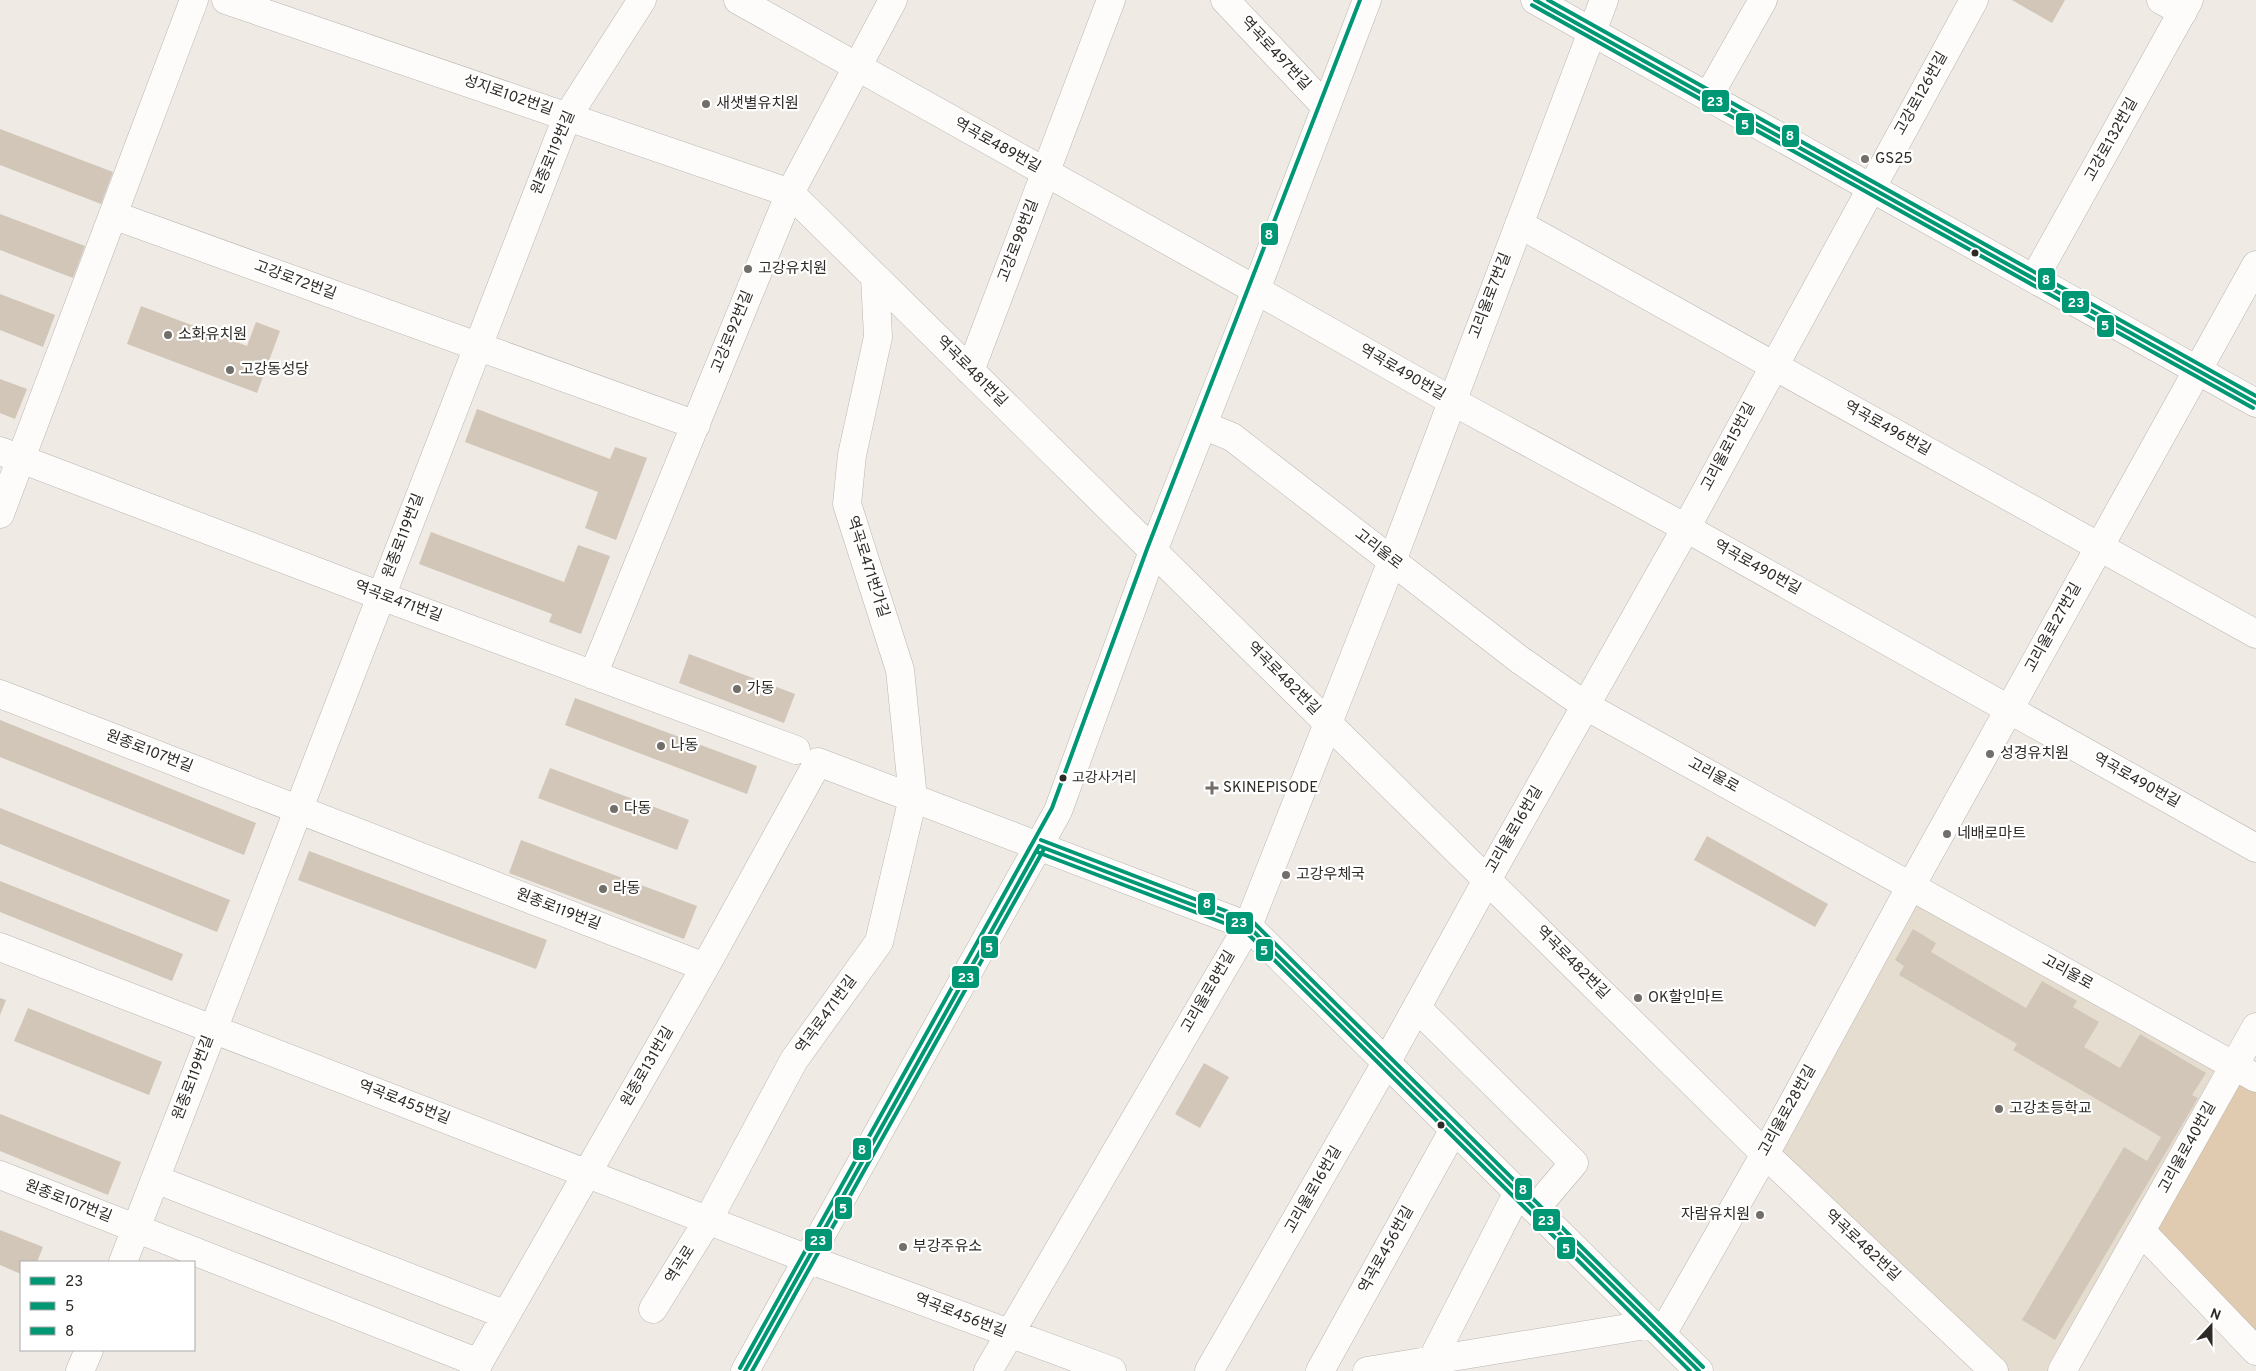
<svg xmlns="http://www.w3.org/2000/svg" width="2256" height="1371" font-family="Overpass,'Noto Sans KR',sans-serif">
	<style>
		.built { fill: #e6ddd1 }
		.green { fill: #e0cbb0 }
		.building { fill: #d1c6b7 }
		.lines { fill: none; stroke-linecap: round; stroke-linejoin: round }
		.minor-casing { stroke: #b9b5b1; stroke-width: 29 }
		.minor { stroke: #fdfcfb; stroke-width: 28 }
		.bus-1-casing { stroke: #fff; stroke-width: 8 }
		.bus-2-casing { stroke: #fff; stroke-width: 8 }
		.bus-3-casing { stroke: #fff; stroke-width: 8 }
		.bus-1 { stroke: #009775; stroke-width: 4 }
		.bus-2 { stroke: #009775; stroke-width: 4 }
		.bus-3 { stroke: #009775; stroke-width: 4 }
		.poi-dot { fill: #726e69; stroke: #fff; stroke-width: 2 }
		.bus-dot { fill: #2e2b27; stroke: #fff; stroke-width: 2 }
		.labels { text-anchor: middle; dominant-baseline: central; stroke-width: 4.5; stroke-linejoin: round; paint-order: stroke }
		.bus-label { font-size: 14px; fill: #2e2b27; stroke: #fff; text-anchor: start }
		.street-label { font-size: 15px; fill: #2e2b27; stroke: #fff }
		.poi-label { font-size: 15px; fill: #2e2b27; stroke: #fff; text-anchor: start }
		.line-badge { stroke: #fff; stroke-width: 2 }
		.badge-label { font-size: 14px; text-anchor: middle; font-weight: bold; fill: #fff }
	</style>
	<rect width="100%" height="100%" fill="#efeae4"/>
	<!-- built -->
	<path class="built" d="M1913,895L2224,1067L2054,1371H2006L1775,1151Z"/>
	<!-- green -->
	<path class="green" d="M2235,1073L2256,1085V1344L2146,1230Z"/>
	<!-- building -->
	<path class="building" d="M2012,0H2065L2052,23Z
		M0,129L113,172L101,204L0,165Z
		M0,214L85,246L73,278L0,250Z
		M0,294L55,315L43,347L0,330Z
		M141,306L247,346L256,322L280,331L257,393L127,344Z
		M0,379L27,389L15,419L0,413Z
		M477,409L610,459L615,447L647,458L616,540L585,528L598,492L465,442Z
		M431,532L564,582L578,545L610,556L581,634L549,622L552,614L419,564Z
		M689,654L795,694L784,723L679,683Z
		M575,698L757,766L747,794L565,725Z
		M0,720L256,823L244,855L0,757Z
		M550,768L689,820L677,850L538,798Z
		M0,808L230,900L217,932L0,844Z
		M1707,836L1828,904L1815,927L1694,860Z
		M521,840L697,906L684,939L509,873Z
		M309,851L547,940L536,969L298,880Z
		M0,881L183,954L172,981L0,912Z
		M1913,929L1936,943L1931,952L2026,1008L2042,981L2077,1001L2073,1007L2099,1022L2084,1047L2120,1068L2140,1034L2206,1073L2192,1095L2198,1098L2055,1340L2022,1320L2124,1147L2147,1161L2161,1137L2013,1050L2017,1044L1899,975L1904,966L1895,960Z
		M0,998L6,1000L0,1015Z
		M28,1008L162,1062L149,1095L14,1041Z
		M1204,1063L1229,1077L1200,1128L1175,1114Z
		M0,1114L121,1162L108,1195L0,1151Z
		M0,1230L43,1247L37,1262H21V1274L0,1265Z"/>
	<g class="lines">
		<defs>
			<path id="minor" d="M226,0L790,193L1765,1154L1994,1371
				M738,0L1256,290L1452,401L1686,528L2256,848
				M1225,0L1326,107
				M1535,0L2256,403
				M2161,0L2183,12
				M1708,97L1763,0
				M113,215L696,425
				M1519,224L2256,634
				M2034,279L2189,0
				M970,371L1111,0
				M1203,425L1232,437L1520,660L1586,706L2256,1078
				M0,451L381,596L796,750
				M0,514L194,0
				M593,675L790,193L893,0
				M0,694L705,967
				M0,947L808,1259L1112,1371
				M1417,1008L1574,1163L1535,1209
				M0,1175L479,1363
				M155,1179L506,1315
				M2141,1231L2256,1351
				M123,1262L567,117L642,0
				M653,1309L708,1220L794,1060L879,942L913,798L900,670L847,504L852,455L878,337L875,277
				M1662,1334L1765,1154L1911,886L2256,265
				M1432,1360L1518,1192
				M80,1371L89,1350
				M474,1371L705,967L818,762L1248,926L1699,1371
				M745,1371L1058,811L1153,551L1256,290L1367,0
				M988,1371L1248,926L1392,561L1604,0
				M1209,1371L1386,1063L1487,880L1686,528L1974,0
				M1320,1371L1454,1129
				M1367,1371L1652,1324
				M2062,1371L2256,1027"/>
		</defs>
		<!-- minor casing -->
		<use href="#minor" class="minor-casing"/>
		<!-- minor -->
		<use href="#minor" class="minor"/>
		<defs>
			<path id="bus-1" d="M1535,0L2256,403
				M1039,846L1248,926L1699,1371
				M745,1371L1039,846"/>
			<path id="bus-2" d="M1532,5L2253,408
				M1037,852L1245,931L1690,1371
				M752,1371L1044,849"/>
			<path id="bus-3" d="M1548,0L2256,396
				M1041,840L1252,921L1703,1367
				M740,1368L1052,808L1147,549L1360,0"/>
		</defs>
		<!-- bus-1 casing -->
		<use href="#bus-1" class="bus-1-casing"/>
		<!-- bus-2 casing -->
		<use href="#bus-2" class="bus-2-casing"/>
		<!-- bus-3 casing -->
		<use href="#bus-3" class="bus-3-casing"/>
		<!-- bus-1 -->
		<use href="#bus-1" class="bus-1"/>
		<!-- bus-2 -->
		<use href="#bus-2" class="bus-2"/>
		<!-- bus-3 -->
		<use href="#bus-3" class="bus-3"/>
	</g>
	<!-- markers -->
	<g class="poi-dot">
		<circle cx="706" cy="104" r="5"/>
		<circle cx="1865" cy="159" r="5"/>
		<circle cx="748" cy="269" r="5"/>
		<circle cx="168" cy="335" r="5"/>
		<circle cx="230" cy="370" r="5"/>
		<circle cx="737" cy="689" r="5"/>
		<circle cx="661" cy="746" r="5"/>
		<circle cx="1990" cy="754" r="5"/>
		<path d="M1209.5 780.5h5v5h5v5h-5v5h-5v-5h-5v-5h5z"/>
		<circle cx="614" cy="809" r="5"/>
		<circle cx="1947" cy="834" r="5"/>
		<circle cx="1286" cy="875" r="5"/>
		<circle cx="603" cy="889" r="5"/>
		<circle cx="1638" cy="998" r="5"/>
		<circle cx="1999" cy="1109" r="5"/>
		<circle cx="1760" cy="1215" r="5"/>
		<circle cx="903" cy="1247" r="5"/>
	</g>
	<g class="bus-dot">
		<circle cx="1975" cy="253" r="4.5"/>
		<circle cx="1063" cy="778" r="4.5"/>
		<circle cx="1441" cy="1125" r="4.5"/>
	</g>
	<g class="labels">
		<!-- bus labels -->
		<g class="bus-label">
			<text x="1072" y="778">고강사거리</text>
		</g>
		<!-- street labels -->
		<g class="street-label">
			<text transform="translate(1275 54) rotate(47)">역곡로497번길</text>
			<text transform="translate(1922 94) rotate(-61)">고강로126번길</text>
			<text transform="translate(508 96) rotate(19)">성지로102번길</text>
			<text transform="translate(2112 140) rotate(-61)">고강로132번길</text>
			<text transform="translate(997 146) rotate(29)">역곡로489번길</text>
			<text transform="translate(554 153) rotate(-67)">원종로119번길</text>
			<text transform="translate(1019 241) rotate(-69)">고강로98번길</text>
			<text transform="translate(295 281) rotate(20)">고강로72번길</text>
			<text transform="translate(1491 296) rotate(-69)">고리울로7번길</text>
			<text transform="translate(733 332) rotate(-68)">고강로92번길</text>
			<text transform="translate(971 372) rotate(45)">역곡로481번길</text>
			<text transform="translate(1402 373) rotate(30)">역곡로490번길</text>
			<text transform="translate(1887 429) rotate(29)">역곡로496번길</text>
			<text transform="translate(1729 447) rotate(-62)">고리울로15번길</text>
			<text transform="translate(404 536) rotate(-69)">원종로119번길</text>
			<text transform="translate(1378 550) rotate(38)">고리울로</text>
			<text transform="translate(867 567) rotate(72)">역곡로471번가길</text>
			<text transform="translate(1757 568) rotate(29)">역곡로490번길</text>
			<text transform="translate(398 602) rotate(20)">역곡로471번길</text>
			<text transform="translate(2054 628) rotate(-61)">고리울로27번길</text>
			<text transform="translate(1283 679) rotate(45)">역곡로482번길</text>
			<text transform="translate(149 752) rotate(21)">원종로107번길</text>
			<text transform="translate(1713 776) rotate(29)">고리울로</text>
			<text transform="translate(2136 781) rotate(29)">역곡로490번길</text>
			<text transform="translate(1515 830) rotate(-60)">고리울로16번길</text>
			<text transform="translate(558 910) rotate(21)">원종로119번길</text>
			<text transform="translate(1572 963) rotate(45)">역곡로482번길</text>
			<text transform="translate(2067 973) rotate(29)">고리울로</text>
			<text transform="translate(1209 992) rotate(-60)">고리울로8번길</text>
			<text transform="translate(827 1015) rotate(-54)">역곡로471번길</text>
			<text transform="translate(648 1067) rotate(-60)">원종로131번길</text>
			<text transform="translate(194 1078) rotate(-69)">원종로119번길</text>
			<text transform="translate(404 1103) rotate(21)">역곡로455번길</text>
			<text transform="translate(1788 1111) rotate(-61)">고리울로28번길</text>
			<text transform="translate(2188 1148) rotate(-61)">고리울로40번길</text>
			<text transform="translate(1314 1190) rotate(-60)">고리울로16번길</text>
			<text transform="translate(68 1202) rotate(21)">원종로107번길</text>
			<text transform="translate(1862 1246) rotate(43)">역곡로482번길</text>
			<text transform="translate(1387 1250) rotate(-61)">역곡로456번길</text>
			<text transform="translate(681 1265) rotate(-58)">역곡로</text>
			<text transform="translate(960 1316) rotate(21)">역곡로456번길</text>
		</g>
		<!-- poi labels -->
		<g class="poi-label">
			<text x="716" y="104">새샛별유치원</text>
			<text x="1875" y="159">GS25</text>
			<text x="758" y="269">고강유치원</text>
			<text x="178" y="335">소화유치원</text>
			<text x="240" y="370">고강동성당</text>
			<text x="747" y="689">가동</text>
			<text x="671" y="746">나동</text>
			<text x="2000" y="754">성경유치원</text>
			<text x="1223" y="788">SKINEPISODE</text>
			<text x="624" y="809">다동</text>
			<text x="1957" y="834">네배로마트</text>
			<text x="1296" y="875">고강우체국</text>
			<text x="613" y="889">라동</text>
			<text x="1648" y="998">OK할인마트</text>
			<text x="2009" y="1109">고강초등학교</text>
			<text x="1750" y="1215" text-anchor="end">자람유치원</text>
			<text x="913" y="1247">부강주유소</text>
		</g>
	</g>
	<g class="line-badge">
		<rect x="1701" y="89" width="29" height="24" rx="5" fill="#009775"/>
		<rect x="1735" y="112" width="20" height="24" rx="5" fill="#009775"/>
		<rect x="1781" y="124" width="19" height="24" rx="5" fill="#009775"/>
		<rect x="1260" y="222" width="19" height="24" rx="5" fill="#009775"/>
		<rect x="2037" y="267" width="19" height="24" rx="5" fill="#009775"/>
		<rect x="2061" y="290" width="29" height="24" rx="5" fill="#009775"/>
		<rect x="2096" y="314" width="19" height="24" rx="5" fill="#009775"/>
		<rect x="1197" y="892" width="19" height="24" rx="5" fill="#009775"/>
		<rect x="1225" y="911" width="29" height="24" rx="5" fill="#009775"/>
		<rect x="980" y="935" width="19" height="24" rx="5" fill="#009775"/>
		<rect x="1255" y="938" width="19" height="24" rx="5" fill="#009775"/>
		<rect x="951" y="965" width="29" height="24" rx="5" fill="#009775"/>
		<rect x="852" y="1137" width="20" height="24" rx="5" fill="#009775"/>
		<rect x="1514" y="1177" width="19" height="24" rx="5" fill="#009775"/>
		<rect x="834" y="1196" width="19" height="24" rx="5" fill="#009775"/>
		<rect x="1532" y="1208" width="29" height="24" rx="5" fill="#009775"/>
		<rect x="804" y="1228" width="29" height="24" rx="5" fill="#009775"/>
		<rect x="1556" y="1236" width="20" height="24" rx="5" fill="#009775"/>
	</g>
	<g class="badge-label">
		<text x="1715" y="106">23</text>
		<text x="1745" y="129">5</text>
		<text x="1790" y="140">8</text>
		<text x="1269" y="239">8</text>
		<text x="2046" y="284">8</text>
		<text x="2076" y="307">23</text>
		<text x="2105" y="330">5</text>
		<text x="1207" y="908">8</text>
		<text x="1239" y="927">23</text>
		<text x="989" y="952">5</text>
		<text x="1264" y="955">5</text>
		<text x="966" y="982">23</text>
		<text x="862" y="1154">8</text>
		<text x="1523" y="1194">8</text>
		<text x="843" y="1213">5</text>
		<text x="1546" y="1225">23</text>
		<text x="818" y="1245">23</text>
		<text x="1566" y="1253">5</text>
	</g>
	<!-- legend -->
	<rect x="20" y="1261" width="175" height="90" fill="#ffffff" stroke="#abaaa9"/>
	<rect x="30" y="1277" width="25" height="8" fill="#009775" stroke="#abaaa9"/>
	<text x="65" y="1286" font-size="15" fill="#2e2b27">23</text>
	<rect x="30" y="1302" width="25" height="8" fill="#009775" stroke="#abaaa9"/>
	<text x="65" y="1311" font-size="15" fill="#2e2b27">5</text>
	<rect x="30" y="1327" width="25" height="8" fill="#009775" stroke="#abaaa9"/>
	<text x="65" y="1336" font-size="15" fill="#2e2b27">8</text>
	<!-- north arrow -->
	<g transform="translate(2211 1326) rotate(21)" stroke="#ffffff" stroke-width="4" paint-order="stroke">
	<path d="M0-4L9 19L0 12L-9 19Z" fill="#2e2b27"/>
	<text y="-8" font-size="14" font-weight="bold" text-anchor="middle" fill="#2e2b27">N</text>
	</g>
</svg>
